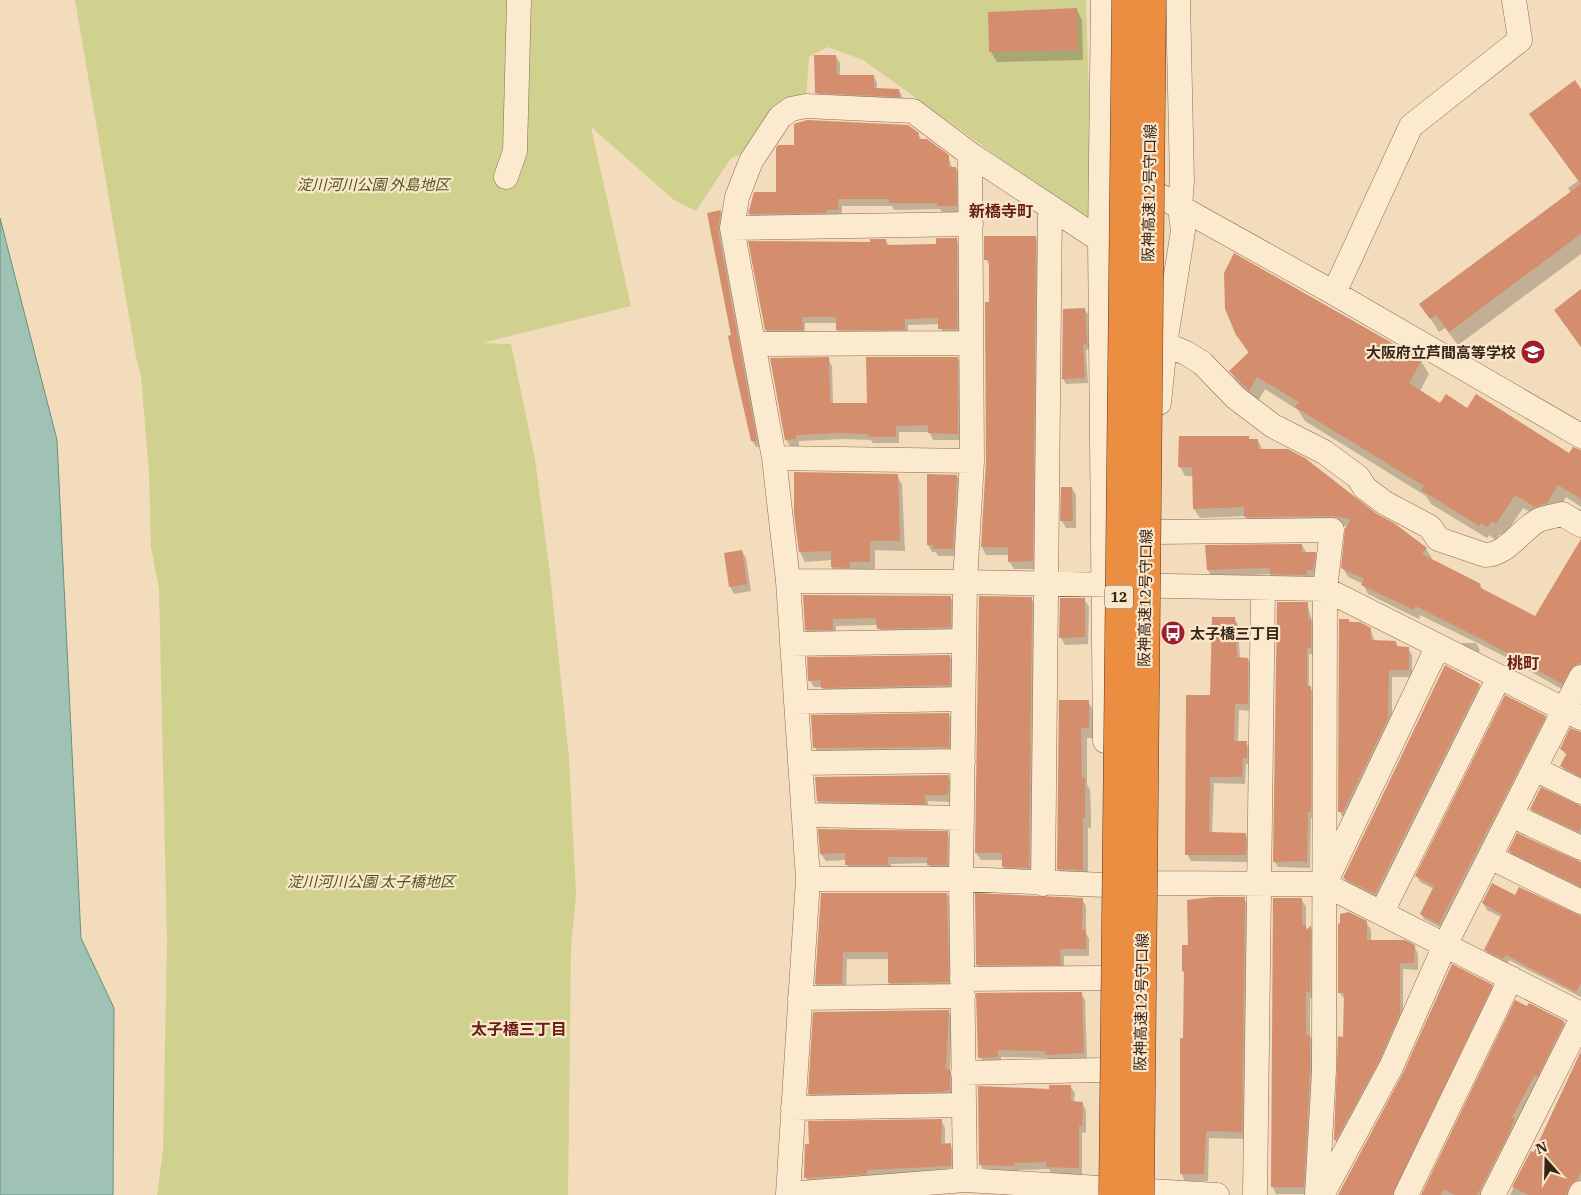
<svg xmlns="http://www.w3.org/2000/svg" width="1581" height="1195" font-family="'IBM Plex Serif','Noto Sans JP',serif">
	<style>
		.green { fill: #d0d18e }
		.water { fill: #a0c2b4; stroke: #679182 }
		.shadow { fill: #0003 }
		.building { fill: #d48d6d }
		.lines { fill: none; stroke-linecap: round; stroke-linejoin: round }
		.minor-casing { stroke: #8b6b53; stroke-width: 25 }
		.minor { stroke: #fceacf; stroke-width: 24 }
		.highway-bridge-casing { stroke: #583929; stroke-width: 29; stroke-linecap: butt }
		.highway-bridge { stroke: #ec8e41; stroke-width: 28 }
		.labels { text-anchor: middle; dominant-baseline: central; stroke-width: 4.5; stroke-linejoin: round; paint-order: stroke }
		.shield { fill: #f9e7cb; stroke: #725f4f; stroke-width: 1 }
		.shield-label { font-size: 14px; font-weight: bold; fill: #38251a }
		.park-label { font-size: 15px; font-style: italic; fill: #4f571e; stroke: #f9e7cb }
		.street-label { font-size: 15px; fill: #38251a; stroke: #f9e7cb }
		.poi-label { font-size: 15px; font-weight: bold; fill: #38251a; stroke: #f9e7cb; text-anchor: end }
		.neighbourhood-label { font-size: 16px; font-weight: bold; fill: #691d15; stroke: #f9e7cb }
	</style>
	<rect width="100%" height="100%" fill="#f2dcbb"/>
	<!-- green -->
	<path class="green" d="M75,0H1086L1093,225L863,60L828,47L809,57L806,101L751,151L731,158L696,211L674,200L591,127L631,306L482,343L511,344L535,459L550,574L569,758L576,894L571,948L568,1195H157L163,1151L167,941L159,589L151,547L149,472L141,376L136,357Z"/>
	<!-- water -->
	<path class="water" d="M0,218L57,440L81,938L114,1008L113,1195H0Z"/>
	<!-- shadow -->
	<path class="shadow" d="M1077,10L1082,20L1083,60L997,62L991,52Z
		M836,56L840,63V77L874,76L877,83V90H899L902,96L903,103L820,99L816,92Z
		M1581,91V254L1458,345L1445,328L1439,332L1421,304L1571,193L1568,188L1578,181L1531,115Z
		M918,134L922,140L948,156L952,168H956L960,175V213H942L940,209L894,210L892,206H842V217L753,220L750,214L777,194Z
		M720,211L724,217L721,238L760,447H756L752,441L708,214Z
		M1035,237L1040,244L1036,569H1014L1009,561V555H986L982,547L987,461L990,267L986,259Z
		M956,239L960,245V335H943L940,324L908,325V335L841,336L837,330V323H805V336H769L766,330L871,243L886,240L889,246L938,245Z
		M1581,291V347L1555,310Z
		M1084,309L1088,314L1089,349L1086,350L1088,383L1066,384L1063,379L1064,310Z
		M1237,335L1421,361L1429,374L1420,391L1440,404L1468,410L1570,455L1581,457V507L1566,497L1554,517L1544,520L1523,508L1504,537L1500,534L1496,540L1489,535L1487,538L1431,504L1426,496L1305,421L1298,410L1265,389L1257,403L1238,385L1231,371L1249,354Z
		M957,358L961,365V440H933L929,432H899V443H873L871,440L843,439L799,441V446H790L786,439L828,359L832,366L833,404H869Z
		M1180,437H1248L1250,441H1258L1263,450L1393,524L1426,549L1432,558L1430,560L1480,585L1483,590L1536,618L1581,541V674L1567,692L1498,653L1420,615L1419,619L1368,594L1363,584L1348,577L1343,568L1348,526H1251L1245,516L1200,518L1194,509L1193,476H1185L1180,467Z
		M897,475L902,485L905,551L875,550V571L837,577L832,567V560L805,562L800,552L795,514Z
		M928,475L957,476L961,483L957,556H938L936,552H932L928,545Z
		M1072,488L1076,495V528H1066L1062,521Z
		M1302,545L1306,552L1315,553L1319,560L1317,577H1310V581H1275L1270,574L1212,577L1208,570Z
		M742,551L746,558L751,591L734,594L730,586Z
		M804,596L950,597L955,604L954,634L882,636L878,625L836,626V636L810,637L806,630Z
		M1031,598L1036,606L1033,875L1007,874L1003,867V860H981L976,853Z
		M1084,599L1089,607L1088,644L1065,645L1061,638Z
		M1307,604L1314,627V654H1309V687L1314,693V818H1311L1310,868L1278,867L1274,861Z
		M1234,618L1238,625L1240,659H1248L1252,666L1251,711L1239,710L1238,742L1246,743L1251,750L1250,764H1246L1245,784L1214,783L1212,833L1245,834L1249,841V862L1191,861L1187,854L1211,696Z
		M1340,620H1349L1351,624L1370,629L1375,642H1396L1399,648H1408L1412,655V677H1392V726L1344,819L1340,812Z
		M1462,643H1476L1480,650L1478,655L1465,649Z
		M950,656L954,663L953,692L826,695L822,687H814L810,680Z
		M1479,685L1483,692L1379,900L1348,885L1344,878Z
		M1088,701L1094,712V738H1087V784L1090,790L1091,812V828H1088V881L1064,880L1058,869L1060,702Z
		M949,714L955,725V758H821L815,747Z
		M1545,717L1548,722L1443,929L1424,919L1421,914L1434,889L1420,882L1417,876Z
		M1581,733V781L1565,773L1562,766L1567,756L1561,749Z
		M948,776L952,783V802L928,801V810L822,808L818,801L816,778Z
		M1581,807V837L1535,815L1531,809Z
		M947,833L951,840V872H933L928,863L891,864V872H850L846,860L826,861L821,854Z
		M1510,851L1581,863V891L1513,857Z
		M822,894H947L951,901L952,989L893,990L889,983V959H847L846,991H821L816,984Z
		M1516,897L1575,916L1581,915V997L1509,960L1507,965L1489,956L1486,950L1501,917L1487,910L1483,903Z
		M1082,899L1086,906V933L1089,939V956H1064V971L981,972L977,965Z
		M1244,899L1249,906L1246,1139L1209,1138L1208,1181H1185L1181,1173L1185,975L1183,971L1189,946Z
		M1302,900L1306,907V926L1308,931L1310,927L1314,933V998H1310V1036L1314,1043L1307,1194H1276L1272,1186Z
		M1366,922L1371,930V941L1414,946L1418,954V970L1403,969V1021L1339,1147L1335,1140L1344,1038L1345,1000L1339,992Z
		M1492,986L1495,992L1397,1195H1339Z
		M1081,993L1085,1000L1087,1060L1050,1062L1048,1058L1001,1057V1063L984,1064L980,1057Z
		M1530,1005L1564,1022L1568,1029L1484,1195H1423Z
		M948,1011L952,1018L950,1071L953,1078V1097L814,1101L809,1094Z
		M1581,1055V1187L1572,1195H1510L1531,1152L1534,1154Z
		M1070,1086L1075,1093L1074,1103H1082L1086,1110V1133L1082,1132V1175L1052,1174L1049,1169L1018,1170V1173L984,1172L980,1164L1051,1091Z
		M941,1120L945,1128V1145H950L954,1152V1173L810,1185L806,1178V1145Z"/>
	<!-- building -->
	<path class="building" d="M1077,8L1078,50L989,52L988,12Z
		M814,55H836L837,75H874V88L899,89V97L815,93Z
		M1575,80L1581,89V234L1449,332L1436,315L1430,319L1419,304L1581,184L1529,114Z
		M807,120L908,125L919,133V139H927L949,155V167H956L957,206H937V203H889V199H838L839,210H827V213L748,214L754,192H776V148L778,145H794V124Z
		M721,210L718,230L757,441H751L734,366L728,336L731,335L707,213Z
		M984,236H1036L1033,561L1008,562V547H981L986,461L985,302H989V260H984Z
		M936,238H957V329H938V318L905,319V330H836V317H802L803,330H765L748,241L870,242V239H886V245L936,244Z
		M1234,253L1422,360L1409,383L1440,403L1446,394L1467,408L1476,394L1569,453L1573,447L1581,450V499L1558,485L1547,503L1535,507L1515,495L1496,524L1492,521L1488,527L1481,523L1479,526L1421,490L1424,486L1295,407L1299,402L1257,377L1249,391L1229,371L1249,352L1236,335L1225,309L1224,273Z
		M1581,289V347L1554,310Z
		M1085,308L1087,344L1083,345L1085,378L1062,379L1063,309Z
		M829,357L830,403H867L866,357H958V434L928,433V425L896,426V437H868V434L838,433L796,435V439L785,440L770,358Z
		M1179,436H1249V439H1258V449H1288L1305,458L1377,514L1394,523L1427,548L1422,554L1481,584L1479,587L1535,616L1581,539V663L1573,666L1562,684L1491,644L1415,606L1414,610L1361,585L1364,579L1341,568L1345,529L1351,519L1332,516L1244,517V507L1193,509L1192,467H1178Z
		M794,472L898,474L900,541H870V562H850V568L831,567V551L799,552L794,514Z
		M927,474L957,475L953,549H933V545H927Z
		M1061,487H1072L1073,521H1060Z
		M1302,544V552H1316L1313,570H1307V575L1270,574V569L1266,568L1207,570L1205,545Z
		M742,550L747,584L729,587L724,553Z
		M803,595L951,596V627L877,629L876,618L833,619V630H805Z
		M979,596L1032,597L1029,868L1002,867V853H975Z
		M1060,598H1085V637L1059,638Z
		M1277,602H1308V620H1311V648H1307V686H1311V812H1308L1307,863L1302,861L1273,862Z
		M1212,617H1235L1237,657L1248,658V704H1235L1234,741H1247V758H1243L1242,777H1210L1209,832L1246,833V855H1185L1186,695H1210Z
		M1339,619H1349V622H1360L1371,628V640L1396,641V646L1409,647V670H1389L1388,718L1343,812H1338Z
		M950,655V685L821,688L820,680L808,681L807,657Z
		M1445,665L1480,684L1375,894L1343,878Z
		M1505,695L1546,716L1439,924L1420,914L1434,886L1415,876Z
		M1059,700H1089V728H1081L1082,778H1085V818H1083V870L1057,869Z
		M949,713V747L813,748L811,715Z
		M1570,728L1581,732V777L1560,766L1567,753L1560,749Z
		M949,775L948,795H925V804L817,801L815,777Z
		M1541,787L1581,806V827L1579,832L1530,809Z
		M818,829L948,831L947,865H927V857H888V865H845V853L820,854Z
		M1517,833L1581,862V887L1508,851Z
		M1492,883L1515,895L1519,887L1581,916V983L1576,992L1506,955L1503,959L1484,950L1502,914L1482,903Z
		M821,893H947L949,982L888,983V952H843L842,984H815Z
		M975,893L1083,898L1082,930H1086V949H1060L1061,965H976Z
		M1212,897H1245L1242,1132L1206,1131L1204,1174H1180V1038H1183L1184,971H1182V945H1188L1187,900Z
		M1273,898H1302V925H1306V931L1311,925L1310,992L1306,991V1035H1310V1070L1304,1187H1271Z
		M1349,912L1367,921V940H1405L1415,945L1414,963H1400V1013L1379,1061L1336,1140H1334L1338,1036L1343,1037L1344,993H1338V924L1340,923V914Z
		M1452,964L1493,985L1392,1195H1338L1403,1073Z
		M1082,992L1084,1053L1045,1055V1051L998,1050V1057L978,1058L976,993Z
		M1515,1000L1527,1006L1529,1003L1564,1021L1563,1025L1538,1076L1535,1075L1512,1117L1515,1118L1506,1139L1477,1195H1455L1444,1189L1441,1195H1421Z
		M949,1010L946,1069H950V1090L942,1092L808,1094L813,1012Z
		M1581,1051V1172L1577,1180L1569,1187L1566,1195H1529L1512,1187L1531,1151L1534,1152Z
		M1049,1085H1071V1101L1083,1102L1082,1126H1079V1168L1046,1167L1047,1162L1014,1163L1015,1166L979,1165L978,1086L1049,1089Z
		M942,1119L941,1144L951,1143V1166L867,1170V1174L804,1178L805,1144H809L808,1121Z"/>
	<g class="lines">
		<defs>
			<path id="minor" d="M1103,0L1100,240L1105,741
				M506,177L515,151L519,0
				M1135,182L1334,293L1581,436
				M732,228L971,224
				M1100,240L970,154L913,111L806,106L791,109L780,117L751,161L737,197L732,228L774,458L788,581L808,879L788,1194L965,1180L1217,1195
				M1334,293L1411,126L1520,40L1514,0
				M755,344L971,343
				M1165,344L1186,353L1202,363L1236,398L1273,426L1324,452L1358,477L1365,488L1385,503L1430,527L1438,539L1485,555C1507,555 1520,530 1539,520C1546,517 1555,516 1562,514L1581,525
				M1159,403L1165,344L1183,231L1180,208L1182,180L1178,0
				M774,458L972,461
				M1156,532L1332,530L1325,589L1324,1070L1317,1195
				M788,581L965,582L1325,589L1581,718
				M792,644L964,641
				M796,702L963,699
				M800,763L963,761
				M1535,769L1581,792
				M804,815L962,818
				M1511,815L1581,848
				M1490,857L1581,902
				M1124,877L1156,883L1324,884L1581,1014
				M808,879H961L1105,885
				M1327,879L1438,646
				M1043,884L1050,207
				M1382,912L1499,677
				M962,979L1105,978
				M800,998L963,996
				M963,1073L1103,1070
				M793,1108L964,1105
				M965,1180L961,879L965,582L972,461L970,154
				M1255,1195L1263,588
				M1322,1195L1391,1067L1445,945L1581,677
				M1406,1195L1511,978
				M1493,1195L1581,1020
				M1580,1195L1581,1193"/>
		</defs>
		<!-- minor casing -->
		<use href="#minor" class="minor-casing"/>
		<!-- minor -->
		<use href="#minor" class="minor"/>
		<defs>
			<path id="highway-bridge" d="M1113,1195L1126,0
				M1140,1195L1152,0"/>
		</defs>
		<!-- highway-bridge casing -->
		<use href="#highway-bridge" class="highway-bridge-casing"/>
		<!-- highway-bridge -->
		<use href="#highway-bridge" class="highway-bridge"/>
	</g>
	<!-- icons -->
	<defs>
		<symbol id="school-disc" viewBox="-11 -11 22 22"><circle r="9.5" fill="#a01d2d" stroke="#f9e7cb"/><path d="M0-5L7-2L0 1L-7-2ZM-4 1L0 2.5L4 1V4Q0 6-4 4Z" fill="#fff"/></symbol>
		<symbol id="bus-disc" viewBox="-11 -11 22 22"><circle r="9.5" fill="#a01d2d" stroke="#f9e7cb"/><path d="M-5-6H5V4H4V6H2V4H-2V6H-4V4H-5ZM-3.5-4V0h7V-4ZM-3.5 1.2v1.5H-2V1.2ZM2 1.2v1.5H3.5V1.2Z" fill="#fff"/></symbol>
	</defs>
	<g fill-rule="evenodd">
		<use href="#school-disc" x="1519" y="338" width="28" height="28"/>
		<use href="#bus-disc" x="1159" y="619" width="28" height="28"/>
	</g>
	<g class="labels">
		<!-- shield labels -->
		<rect class="shield" x="1105" y="585.5" width="28" height="23" rx="4"/>
		<g class="shield-label">
			<text x="1119" y="597">12</text>
		</g>
		<!-- park labels -->
		<g class="park-label">
			<text x="373" y="184">淀川河川公園 外島地区</text>
			<text x="371" y="881">淀川河川公園 太子橋地区</text>
		</g>
		<!-- street labels -->
		<g class="street-label">
			<text transform="translate(1149 193) rotate(-89)">阪神高速12号守口線</text>
			<text transform="translate(1145 598) rotate(-89)">阪神高速12号守口線</text>
			<text transform="translate(1141 1002) rotate(-89)">阪神高速12号守口線</text>
		</g>
		<!-- poi labels -->
		<g class="poi-label">
			<text x="1516" y="352">大阪府立芦間高等学校</text>
			<text x="1190" y="633" text-anchor="start">太子橋三丁目</text>
		</g>
		<!-- neighbourhood labels -->
		<g class="neighbourhood-label">
			<text x="1001" y="211">新橋寺町</text>
			<text x="1523" y="663">桃町</text>
			<text x="519" y="1029">太子橋三丁目</text>
		</g>
	</g>
	<!-- north arrow -->
	<g transform="translate(1546 1160) rotate(340)" stroke="#f9e7cb" stroke-width="4" paint-order="stroke">
	<path d="M0-4L9 19L0 12L-9 19Z" fill="#38251a"/>
	<text y="-8" font-size="14" font-weight="bold" text-anchor="middle" fill="#38251a">N</text>
	</g>
</svg>
